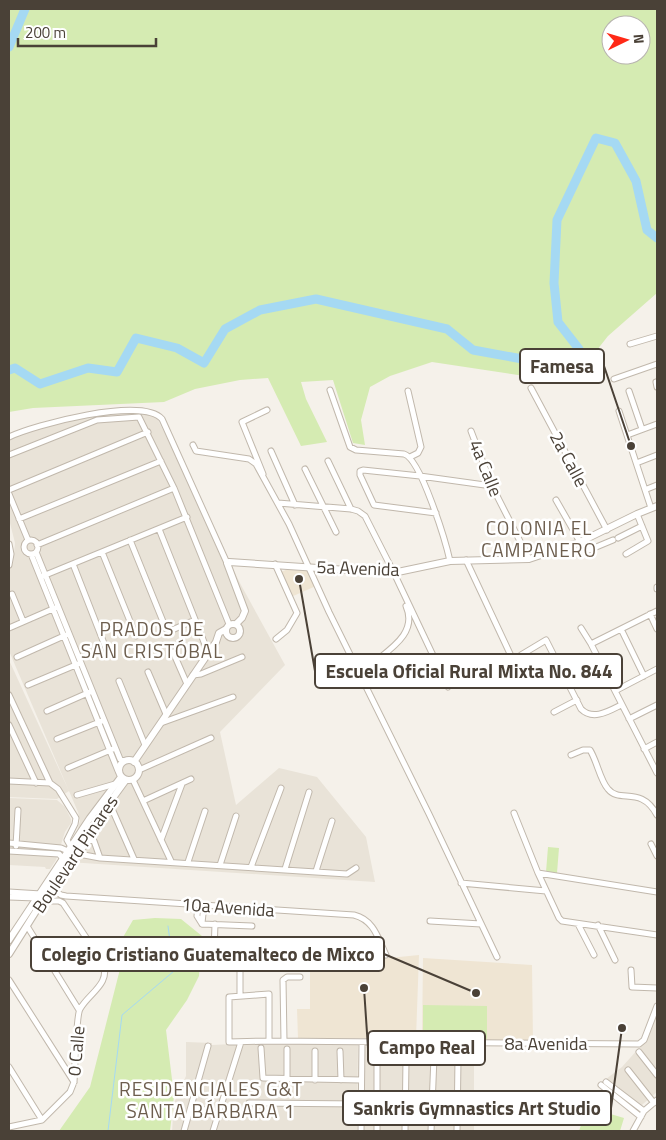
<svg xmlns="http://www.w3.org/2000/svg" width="666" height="1140" font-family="'Titillium Web',sans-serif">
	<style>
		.residential { fill: #e9e3d8 }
		.education { fill: #efe5d3 }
		.green { fill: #d5ebb2; fill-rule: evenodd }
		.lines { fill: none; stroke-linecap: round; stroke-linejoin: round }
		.stream { stroke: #a5d9f3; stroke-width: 1 }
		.river { stroke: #a5d9f3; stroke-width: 9 }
		.minor-casing { stroke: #c1b8ac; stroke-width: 7 }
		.tertiary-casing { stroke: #c1b8ac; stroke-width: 8 }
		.minor { stroke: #fff; stroke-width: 5 }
		.tertiary { stroke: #fff; stroke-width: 6 }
		.labels { text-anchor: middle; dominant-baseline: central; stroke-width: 5; stroke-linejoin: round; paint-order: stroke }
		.street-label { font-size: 18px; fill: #4a4137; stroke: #fff }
		.neighbourhood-label { font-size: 19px; letter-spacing: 1px; fill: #6d5e4e; stroke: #fff }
		.leader { fill: none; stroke: #4a4137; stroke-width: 2 }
		.callout-dot { fill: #4a4137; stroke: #fff; stroke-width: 2 }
		.callout { fill: #fff; stroke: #4a4137; stroke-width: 2 }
		.callout-label { font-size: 19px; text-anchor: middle; font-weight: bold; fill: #4a4137 }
	</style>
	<rect width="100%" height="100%" fill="#f5f1ea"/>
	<!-- residential -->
	<path class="residential" d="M132,412L156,416L241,585L285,665L220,732L236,805L279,768L317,777L366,837L375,882L68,862L80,821L78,812L9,651V570L13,564L15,543L9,519V440L30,430L105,413Z
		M9,660L69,791L57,799L9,797Z
		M9,798L57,800L65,807L71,819V823L65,832L56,860L50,869H46L45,867L9,865Z
		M657,1009V1092L636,1110L602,1082L622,1067L647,1039Z
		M186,1042L212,1043V1045L255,1043L358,1044L357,1131H172L174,1103L186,1076Z
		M369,1045H474V1131H364V1048Z"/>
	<!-- education -->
	<path class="education" d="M307,567L316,586L291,597L281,572L288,569Z
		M419,955L416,1038H298L297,1009H310V966Z
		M423,958L532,965L533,1042L422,1040Z"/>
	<!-- green -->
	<path class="green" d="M9,9H657V293L608,336L571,383L432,362L390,376L370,387L361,420L365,445L353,443L333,380L301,382L306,399L327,442L301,446L268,378L240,380L195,389L164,402L33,408L9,412ZM611,25H641V55H611Z
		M548,847L559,848L557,873L546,872Z
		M155,918L181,919L202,936L199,976L187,1000L166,1030L174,1096L170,1131H59L90,1087L119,973L122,939L133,920Z
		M423,1005L487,1006V1039H423Z
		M587,1107L624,1118L620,1131H579Z"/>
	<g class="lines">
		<!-- stream -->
		<path class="stream" d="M108,1131L122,1015L174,971L168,926"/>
		<!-- river -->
		<path class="river" d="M9,47L25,9
			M9,370L15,368L40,384L88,368L117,372L136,338L177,348L204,363L225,329L260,310L316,299L447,329L473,350L528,360L562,370L579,349L558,322L554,283L557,220L596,138L615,143L636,181L647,230L657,238"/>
		<defs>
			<path id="minor" d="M630,344L657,336
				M614,379L657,364
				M656,382L657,387
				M531,388L607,530
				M330,390L350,447L356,450L404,454C421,459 446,543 450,561
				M408,391L421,447L418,453L410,457
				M629,391L642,429
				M619,411L651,508
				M471,431L492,486L529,559
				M630,434L657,424
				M9,437C34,425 142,396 162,419L227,563
				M193,445L196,451L249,459L256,464L289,524L329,612L429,814L497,957
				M271,451L295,505
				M9,455L97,420L139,417L174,488L229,624
				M328,461L351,509
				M639,462L657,455
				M305,469L336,532
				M263,474L242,422L267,410
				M647,489L657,485
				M9,490L148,432
				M9,494L28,540
				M556,500L580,542
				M278,503L351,509L358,511L365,516L394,573L448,687
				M436,513L374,505L360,475V471L363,470L420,476L492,486
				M19,519L161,461
				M159,529L208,652
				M618,538L642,526
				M24 547a7 7 0 1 1 14 0a7 7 0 1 1-14 0Z
				M130,540L166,629L172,630L195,620
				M583,540L589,550L613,540
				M9,544L11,554L9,565
				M37,545L174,488
				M36,552L120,759L124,761
				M102,552L136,636
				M31,554L118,771
				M626,554L648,541L637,514
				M466,560L512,658
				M73,564L107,651
				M275,564L297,613L287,630L276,639
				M43,576L187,517
				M657,587V589
				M12,594L23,621
				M657,611L591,644L657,773
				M650,614L657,629
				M9,628L55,608
				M581,628L591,644
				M621,629L644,676
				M173,652L187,684
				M521,655L546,640L581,709C593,721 609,711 621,705
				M17,657L66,635
				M372,664C390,649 418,633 406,606
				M148,672L166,714
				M193,675L201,674L242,657
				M119,681L145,745
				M538,682L561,671
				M28,685L78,664
				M615,691L657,669
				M9,695L50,783
				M47,711L90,692
				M554,712L577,700
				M629,719L657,705
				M161,723L233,697
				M9,725L36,783
				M57,739L102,721
				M644,749L657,742
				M571,755L583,750H590C597,761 600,780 608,789C620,804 641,785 657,815
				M68,768L113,749
				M139,770L211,738
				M133,780L171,861
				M9,781L50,783L58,789L76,818L75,824L67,840L71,847L73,848
				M77,795L115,784
				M143,801L191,779
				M109,802L134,859
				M514,813L538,873L657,892
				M161,840L182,784
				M9,843L61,848L70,852
				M651,844L657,856
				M16,846L18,810
				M9,851L59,854L65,861
				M100,858L94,841L90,840L82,849V853L84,855L100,858L347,874L356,868
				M188,862L205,811
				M220,865L236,816
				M251,867L281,788
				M285,869L309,792
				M316,871L332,821
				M538,873L559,918L562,921L657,935
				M461,883L546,891
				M50,887L61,895L66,896L354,915C374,920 378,938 386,955
				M9,892L41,894
				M9,897L36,898L41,901H59L63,903L103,963C111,984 89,993 80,1009C76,1016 75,1070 74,1082L70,1092L42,1120L9,1127
				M198,905L197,916L202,924
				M430,921L481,924
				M202,923L204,905
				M202,924L252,926
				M215,924L214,952L250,954
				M578,924L594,955
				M598,925L615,960
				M27,926L79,1010
				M631,970L632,987L657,988
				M9,980L74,1082
				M240,996V965
				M269,1041V994L229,997V1042L269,1041L639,1044L644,1040L657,1006
				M284,1041L283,980L287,977H300
				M261,1048L263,1078L361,1080
				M287,1049V1079
				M340,1051L341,1080
				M639,1052L657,1075
				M9,1067L42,1120
				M628,1070L654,1103
				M315,1080V1051
				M606,1082L644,1111
				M601,1085L641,1117
				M249,1103L361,1104
				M191,1106L218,1114
				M378,1109H405
				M432,1112H457
				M184,1131L208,1046
				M213,1131L241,1042
				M361,1131L362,1043
				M377,1131V1061L378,1058H403L406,1060L405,1131
				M431,1131L434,1057L456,1058L458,1059L457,1131
				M633,1131L644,1111L657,1100"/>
			<path id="tertiary" d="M226 631a7 7 0 1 1 14 0a7 7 0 1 1-14 0Z
				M236,624L242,618L245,611L227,563L229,562L393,573L450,561L529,559L580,542L637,514L657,506
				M119 770a10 10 0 1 1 20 0a10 10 0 1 1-20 0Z
				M134,762L216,642L219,633L226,629
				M9,940L90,818L121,777
				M9,954L72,854L126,780"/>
		</defs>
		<!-- minor casing -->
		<use href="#minor" class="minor-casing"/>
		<!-- tertiary casing -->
		<use href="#tertiary" class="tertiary-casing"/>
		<!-- minor -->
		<use href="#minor" class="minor"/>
		<!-- tertiary -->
		<use href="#tertiary" class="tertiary"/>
	</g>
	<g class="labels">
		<!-- street labels -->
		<g class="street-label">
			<text transform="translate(569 459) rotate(62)">2a Calle</text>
			<text transform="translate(486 468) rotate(68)">4a Calle</text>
			<text transform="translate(358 568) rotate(2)">5a Avenida</text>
			<text transform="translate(75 854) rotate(-56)">Boulevard Pinares</text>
			<text transform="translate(228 907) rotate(4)">10a Avenida</text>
			<text x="546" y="1043">8a Avenida</text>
			<text transform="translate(76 1051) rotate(-85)">0 Calle</text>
		</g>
		<!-- neighbourhood labels -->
		<g class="neighbourhood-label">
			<text x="539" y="527">COLONIA EL<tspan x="539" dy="22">CAMPANERO</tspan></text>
			<text x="152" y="628">PRADOS DE<tspan x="152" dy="22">SAN CRISTÓBAL</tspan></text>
			<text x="211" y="1088">RESIDENCIALES G&amp;T<tspan x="211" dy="22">SANTA BÁRBARA 1</tspan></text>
		</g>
	</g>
	<!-- callouts -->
	<path class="leader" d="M631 446L604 366M299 579L315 671M476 993L384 954M364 988L368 1048M622 1028L611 1108"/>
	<g class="callout-dot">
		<circle cx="631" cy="446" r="5"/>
		<circle cx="299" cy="579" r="5"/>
		<circle cx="476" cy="993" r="5"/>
		<circle cx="364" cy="988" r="5"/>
		<circle cx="622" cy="1028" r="5"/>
	</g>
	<g class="callout">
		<rect x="520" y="349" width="84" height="34" rx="5"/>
		<rect x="315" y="654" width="307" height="34" rx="5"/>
		<rect x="31" y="937" width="353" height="34" rx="5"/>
		<rect x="368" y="1031" width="117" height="34" rx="5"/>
		<rect x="343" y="1091" width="268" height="34" rx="5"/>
	</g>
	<g class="callout-label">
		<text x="562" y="373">Famesa</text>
		<text x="469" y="678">Escuela Oficial Rural Mixta No. 844</text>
		<text x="208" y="961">Colegio Cristiano Guatemalteco de Mixco</text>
		<text x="427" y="1054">Campo Real</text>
		<text x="477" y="1115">Sankris Gymnastics Art Studio</text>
	</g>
	<!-- border -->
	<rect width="666" height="1140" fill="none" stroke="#4a4137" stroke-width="20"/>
	<!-- north arrow -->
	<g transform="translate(626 40) rotate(85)"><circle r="24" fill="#ffffff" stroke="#b7b3af"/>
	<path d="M0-4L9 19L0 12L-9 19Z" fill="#ff2917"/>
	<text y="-8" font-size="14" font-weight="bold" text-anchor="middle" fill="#4a4137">N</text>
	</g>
	<!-- scale -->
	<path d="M18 38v8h138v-8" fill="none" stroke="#4a4137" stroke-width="2.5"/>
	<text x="25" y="38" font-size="15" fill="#4a4137" stroke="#ffffff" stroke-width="4" paint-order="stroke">200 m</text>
</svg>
